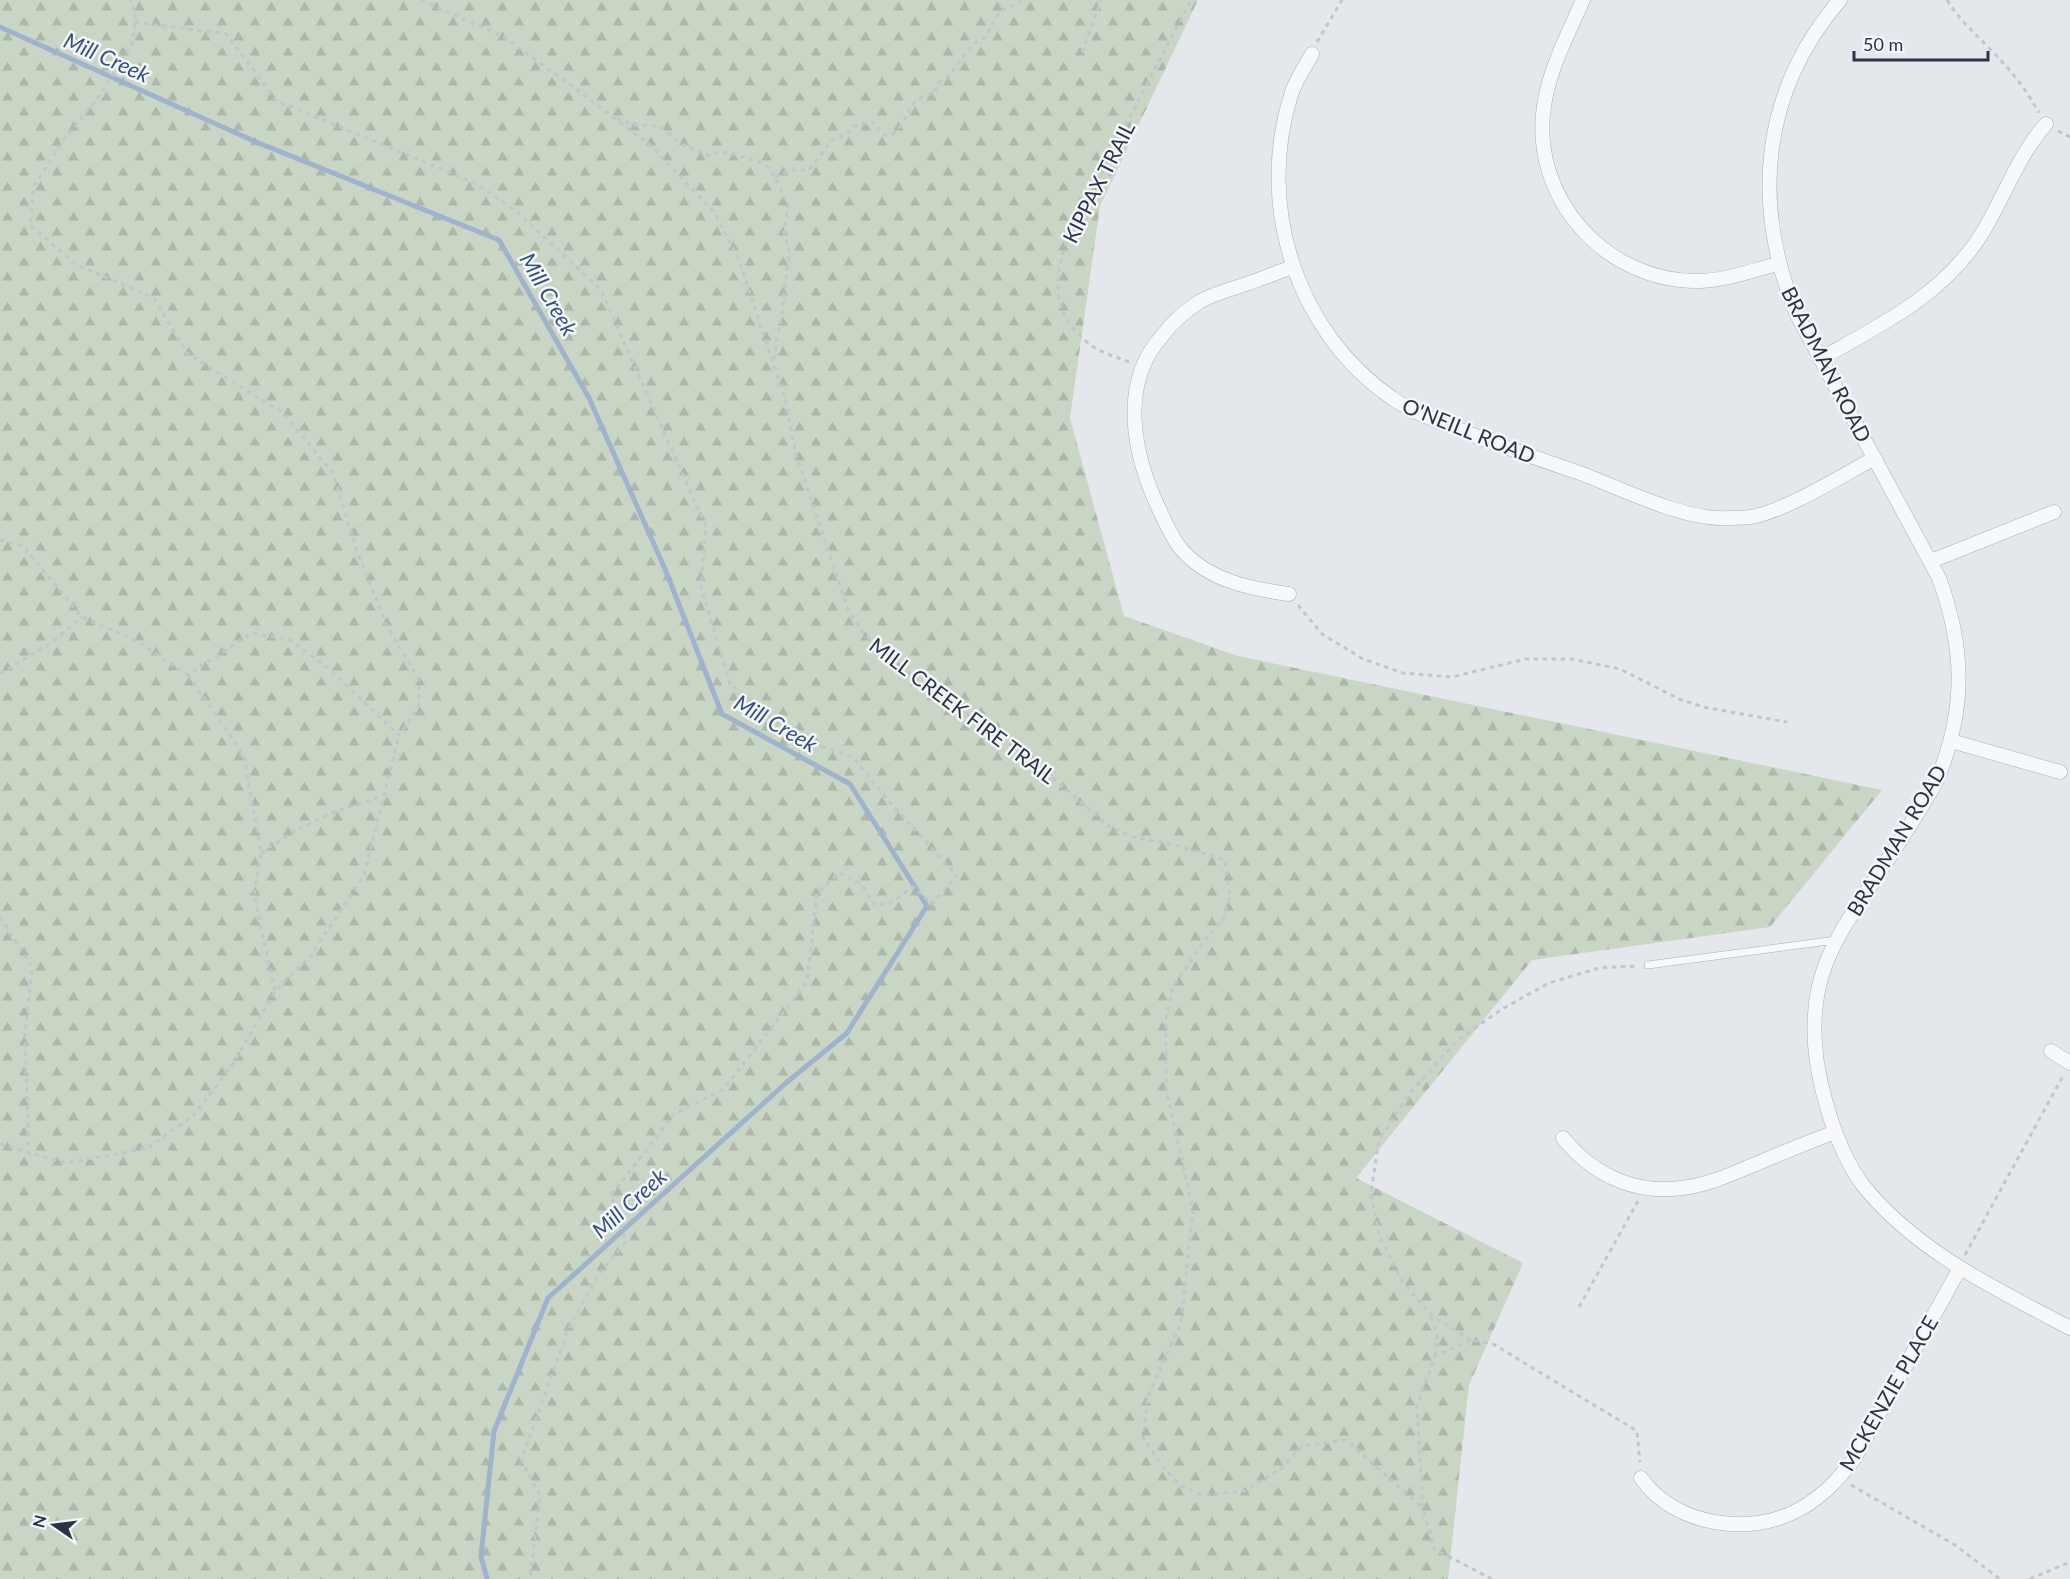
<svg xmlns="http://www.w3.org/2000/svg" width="2070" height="1579" font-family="Lato,sans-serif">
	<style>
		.forest { fill: url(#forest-firs) }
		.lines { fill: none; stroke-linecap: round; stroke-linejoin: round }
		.stream { stroke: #9fb4cc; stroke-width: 5 }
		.lane-casing { stroke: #a9aeb7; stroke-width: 8 }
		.street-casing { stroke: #a9aeb7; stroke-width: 15 }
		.path { stroke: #c2c5cb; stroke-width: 3; stroke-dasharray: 4.5 4.5; stroke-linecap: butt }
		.lane { stroke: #f7f8fa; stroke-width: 7 }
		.street { stroke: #f7f8fa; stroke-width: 14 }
		.labels { text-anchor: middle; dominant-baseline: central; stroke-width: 5; stroke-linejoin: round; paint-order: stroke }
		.street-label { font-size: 21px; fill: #2b3445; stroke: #f4f6f9 }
		.water-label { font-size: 22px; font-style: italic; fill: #34527a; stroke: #f4f6f9 }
	</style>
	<defs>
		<pattern id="forest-firs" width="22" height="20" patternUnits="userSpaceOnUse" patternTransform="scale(1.5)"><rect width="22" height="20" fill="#c9d6c5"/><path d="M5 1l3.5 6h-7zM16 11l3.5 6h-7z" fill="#adb8ab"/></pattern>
	</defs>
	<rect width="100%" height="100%" fill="#e4e7ec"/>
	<!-- forest -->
	<path class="forest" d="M0,0H1198L1100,206L1070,418L1124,616L1238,656L1882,790L1770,927L1532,960L1356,1178L1523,1263L1469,1385L1448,1579H0Z"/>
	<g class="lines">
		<!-- stream -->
		<path class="stream" d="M0,27L254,141L499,240L589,398L665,569L722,714L850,784L927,906L847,1033L786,1083L548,1298L494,1431L481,1556L487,1579"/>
		<defs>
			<path id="lane" d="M1648,965L1836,940"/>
			<path id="street" d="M1583,0C1568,34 1549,70 1544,106C1530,198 1606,282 1698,281C1725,281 1753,270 1778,264
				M1840,0C1761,92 1751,204 1797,315L1939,578C1965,649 1966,710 1937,780C1916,818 1891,855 1867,891C1849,918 1831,945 1822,975C1811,1011 1813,1052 1822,1088C1830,1121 1842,1156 1862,1184C1915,1251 1996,1289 2070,1328
				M1312,54C1305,67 1295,81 1291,95C1256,205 1296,332 1392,398C1410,411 1433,419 1453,427C1494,444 1536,458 1577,472C1621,488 1684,521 1729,518C1738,518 1748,518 1756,516C1792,507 1841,476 1875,458
				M1820,359C1879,326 1941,296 1979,238C2003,201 2016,158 2046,124
				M1931,561L2054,512
				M1289,594C1252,589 1209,581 1182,550C1173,540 1166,524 1160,511C1134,457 1118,385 1162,336C1172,323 1185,311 1199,302C1214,293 1233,289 1249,283C1264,278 1278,272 1292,267
				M1951,741L2060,772
				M2051,1051L2070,1063
				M1563,1138C1595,1177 1638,1196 1689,1187C1713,1183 1736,1172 1758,1163C1784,1152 1809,1142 1835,1132
				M1641,1478C1674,1526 1751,1537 1800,1509C1823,1496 1838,1480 1854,1459L1960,1268"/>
		</defs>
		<!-- lane casing -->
		<use href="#lane" class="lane-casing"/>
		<!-- street casing -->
		<use href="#street" class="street-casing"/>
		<!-- path -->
		<path class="path" d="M421,0L504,37L573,87L650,145L715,213L739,260L785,399L796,454L848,609L863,633L904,670L942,699L1004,736L1110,827L1136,838L1172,844L1225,860L1230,897L1223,919L1202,944L1173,987L1166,1018V1088L1193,1211L1181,1323L1148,1396L1143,1437L1161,1465L1180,1485L1202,1495L1244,1491L1281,1469L1302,1446L1346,1440L1423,1508
			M1947,0C1961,22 1973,31 1990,49C2009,68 2026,89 2039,113
			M135,22L226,34L277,101L475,183L516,211L601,290L706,527L701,587L730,684L794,737L853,757L887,799L957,876L932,904L913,887L888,904L875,905L861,884L839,873L817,893L807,982L724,1089L674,1114L611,1195L626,1242L598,1275L568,1330L521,1460L540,1496L530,1579
			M1317,42L1342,0
			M1082,52L1101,0
			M617,118L633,125L659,126L681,144L710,156L719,152L730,153L765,164L775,177L788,205L784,232L789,251L782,315L776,343L774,364
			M2058,131L2070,137
			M775,177L791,170H809L833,139L845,135L854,126L872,122C877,126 879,134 886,135C900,138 908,107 916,101C921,97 928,95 934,93L939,82L948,77L973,44L986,37L997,16L1001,11L1023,0
			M1129,362C1117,357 1101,353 1091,345C1048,313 1054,276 1070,231L1191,0
			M0,540L23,546L82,617L137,641L188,675L251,633L290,640L329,669L399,735L419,706V680L387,626L357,551L333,473L283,413L188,354L154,298L77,265L30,225L34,186L65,138L97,99L132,44L136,14L130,0
			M1298,605L1322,634L1363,659L1403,673L1452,677L1526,659H1572L1620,669L1679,699L1703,707L1787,722
			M0,674L52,642L82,617
			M188,675L244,756L261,853L254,895L275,991
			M261,853L296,830L332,813L385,795
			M0,917L32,967L25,1035L29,1153
			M0,1144L66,1163L148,1148L194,1115L233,1064L275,991L310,957L364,875L399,735
			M1965,1255L2063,1076
			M1579,1307L1638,1201
			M1431,1317L1437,1336L1435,1356
			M1471,1340L1431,1315L1401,1280L1379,1235L1371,1193L1379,1140L1411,1092L1457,1041L1502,1009L1549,983L1599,968L1637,966
			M1851,1485L1955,1545L2000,1579
			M1492,1579L1434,1549L1423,1508L1417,1406L1435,1356L1471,1340L1493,1344L1637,1431L1640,1462
			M2030,1579L2070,1562"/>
		<!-- lane -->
		<use href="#lane" class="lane"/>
		<!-- street -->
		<use href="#street" class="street"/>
	</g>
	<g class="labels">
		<!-- street labels -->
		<g class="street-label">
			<text transform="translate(1098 182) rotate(-63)">KIPPAX TRAIL</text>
			<text transform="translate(1827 364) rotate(63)">BRADMAN ROAD</text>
			<text transform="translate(1469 430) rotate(22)">O'NEILL ROAD</text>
			<text transform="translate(963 710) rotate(37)">MILL CREEK FIRE TRAIL</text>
			<text transform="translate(1896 840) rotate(-59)">BRADMAN ROAD</text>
			<text transform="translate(1888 1393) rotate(-60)">MCKENZIE PLACE</text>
		</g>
		<!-- water labels -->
		<g class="water-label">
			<text transform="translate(107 57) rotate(24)">Mill Creek</text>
			<text transform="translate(549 294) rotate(60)">Mill Creek</text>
			<text transform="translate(776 723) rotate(30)">Mill Creek</text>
			<text transform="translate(629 1203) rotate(-42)">Mill Creek</text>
		</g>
	</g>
	<!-- north arrow -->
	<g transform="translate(54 1525) rotate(284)" stroke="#f4f6f9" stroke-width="4.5" paint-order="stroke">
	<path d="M0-4.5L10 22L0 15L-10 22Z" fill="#2b3445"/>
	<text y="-9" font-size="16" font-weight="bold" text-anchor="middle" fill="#2b3445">N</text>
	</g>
	<!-- scale -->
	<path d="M1854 51v9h134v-9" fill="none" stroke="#2b3445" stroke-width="3"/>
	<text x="1863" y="51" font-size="18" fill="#2b3445" stroke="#f4f6f9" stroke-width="4.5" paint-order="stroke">50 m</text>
</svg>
